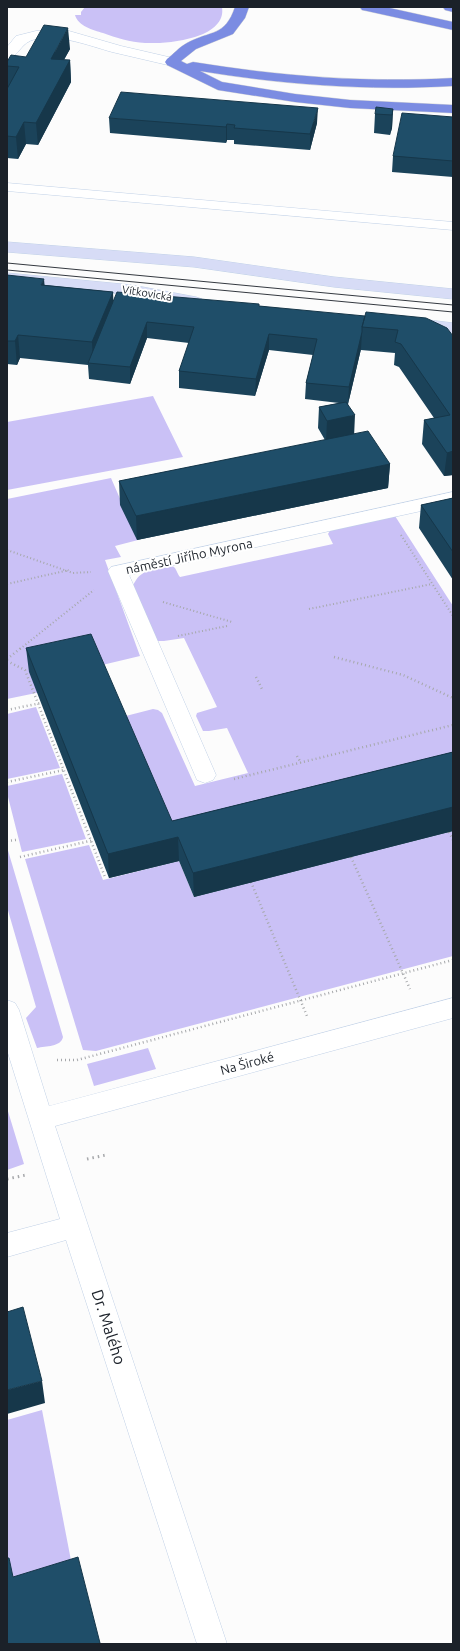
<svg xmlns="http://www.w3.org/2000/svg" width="460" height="1651" font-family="Ubuntu,sans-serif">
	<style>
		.green { fill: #cac1f6 }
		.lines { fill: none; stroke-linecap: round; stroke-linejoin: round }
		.lane-casing { stroke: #c1d1e7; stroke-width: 1 }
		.street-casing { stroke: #c1d1e7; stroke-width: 1 }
		.secondary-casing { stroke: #c1d1e7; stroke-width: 1 }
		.highway-casing { stroke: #d6d7d8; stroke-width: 1 }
		.path-far2 { stroke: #a6a8ab; stroke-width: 2; stroke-dasharray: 1 2.5; stroke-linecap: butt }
		.path-far1 { stroke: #a6a8ab; stroke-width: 2.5; stroke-dasharray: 1 3; stroke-linecap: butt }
		.path { stroke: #a6a8ab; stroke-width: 3; stroke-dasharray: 1.5 4; stroke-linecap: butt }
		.lane { fill: #fff; fill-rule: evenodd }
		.street { fill: #fff; fill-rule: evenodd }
		.secondary { fill: #d7dcf6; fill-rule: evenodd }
		.highway { fill: #7b8ce2; fill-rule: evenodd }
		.tram { stroke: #343940; stroke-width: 1 }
		.wall { fill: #1b435a }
		.shaded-wall { fill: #16374a }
		.building { fill: #1f4e69; stroke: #16374a }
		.labels { text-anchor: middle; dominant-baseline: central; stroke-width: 4; stroke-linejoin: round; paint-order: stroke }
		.far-street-label { font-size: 11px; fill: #1b2129; stroke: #fff }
		.street-label { font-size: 13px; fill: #1b2129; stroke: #fff }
		.near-street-label { font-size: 16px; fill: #1b2129; stroke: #fff }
	</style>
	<rect width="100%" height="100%" fill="#fcfcfc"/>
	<!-- green -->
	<path class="green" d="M85,7H222C227,39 166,44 145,43C130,42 116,38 103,33C93,30 78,26 75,15H81V12Z
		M153,396L183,457L7,490V422Z
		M111,478L138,540L115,546L121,557L105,560L140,656L98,666L41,692L7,699V499Z
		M395,516L453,606V776L172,845L118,718L153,709L158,710L162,713L195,786L248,773L227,728L209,731H203L196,716L197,713L217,707L184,638L164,641H156L132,587C135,582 137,577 142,574C148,569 169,561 175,568C177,571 178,575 180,577L333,544L328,534L331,529Z
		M36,707L60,768L7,779V714Z
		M62,774L86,839L22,852L7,793V786Z
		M453,831V956L96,1051L83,1050L25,859L89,845L103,880L179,861L194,897Z
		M7,847L63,1037C61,1047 46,1046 37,1048L26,1018L36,1007L7,907Z
		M148,1048L156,1069L94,1086L87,1064Z
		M7,1108L24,1164L7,1170Z
		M42,1410L74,1576L16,1594L7,1553V1420Z"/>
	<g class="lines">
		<defs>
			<path id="lane" d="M7,183L453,222V230L7,191Z"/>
			<path id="street" d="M52,30L69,31L121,46L177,59L179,62L177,65L172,66C152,61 132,57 112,52C87,45 63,35 36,39C20,42 20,56 7,59V47L16,36L36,31Z
				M453,492V504L129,575L216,775L213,780L205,783L197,780L108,571L111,567Z
				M453,998V1018L55,1126L227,1644H197L66,1240L7,1257V1233L60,1219L7,1050V1000L15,1003L19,1010L49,1106Z"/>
			<path id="secondary" d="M7,242L194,257L334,277L453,289V299L334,287L194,267L7,252Z
				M7,273L132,285L196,297L202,299L204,302L202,305L196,307L132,295L7,283Z
				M413,318L453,323V333L407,327L405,323L407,319Z"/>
			<path id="highway" d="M235,7H249L245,18L233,34L196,49L181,61L187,64L193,62C280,76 365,83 453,78V86C368,91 284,85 200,71L222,82L295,94L350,100L453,105V113L350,108L295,102L218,90L167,65L165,62L167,59C174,54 179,47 187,43C211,30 225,37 235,7Z
				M360,7H385L453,22V30L367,11L362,10Z
				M443,7H453V12L445,10Z"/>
		</defs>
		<!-- lane casing -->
		<use href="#lane" class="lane-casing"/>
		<!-- street casing -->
		<use href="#street" class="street-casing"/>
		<!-- secondary casing -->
		<use href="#secondary" class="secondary-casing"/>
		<!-- highway casing -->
		<use href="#highway" class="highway-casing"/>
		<!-- path-far2 -->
		<path class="path-far2" d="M401,535L453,616
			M7,550L73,573L91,572
			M7,584L69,570
			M163,602L232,622
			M309,609L432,584
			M178,636L227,626
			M20,649L94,590"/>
		<!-- path-far1 -->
		<path class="path-far1" d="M334,657L403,675L453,698
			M7,659L21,648
			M7,661L25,670L105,877
			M256,677L262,689
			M7,710L41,703
			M297,756L301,763
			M234,779L453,725
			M7,782L64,770
			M449,832L453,840
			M7,841L16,840
			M20,857L94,840
			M351,857L410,989
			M251,882L307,1016
			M57,1060H77L453,960"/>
		<!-- path -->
		<path class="path" d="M87,1159L106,1155
			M7,1179L26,1175"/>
		<!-- lane -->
		<use href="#lane" class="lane"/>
		<!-- street -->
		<use href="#street" class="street"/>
		<!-- secondary -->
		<use href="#secondary" class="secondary"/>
		<!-- highway -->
		<use href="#highway" class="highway"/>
		<!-- tram -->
		<path class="tram" d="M7,263L453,305
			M7,270L453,312"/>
	</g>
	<!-- wall -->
	<path class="wall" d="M70,49L64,60H70L71,82L38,145L26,144L18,159L7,158V89L8,87H7V62L26,57Z
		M393,109L392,128L390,135L374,133L375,114Z
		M453,117V177L392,172L393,156Z
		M109,118L317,123L310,150L234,144V140H227L226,143L110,133Z
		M7,275L45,285L113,292V302L259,306L447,328L453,475L444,476L422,444L424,420L434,418L399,367L394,365L395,353L361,350V349L348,404L354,434L390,464L388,488L137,540L120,505L119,481L325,440L318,428L319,407L339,403L305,399L306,383L313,355L269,350L255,396L179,388V371L189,343L147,338L130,384L89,379L88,365L20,358L17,365L7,364Z
		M453,498V580L419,528L421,505Z
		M26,648L172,821L453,752V831L194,897L179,861L109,878L29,672Z"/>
	<!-- shaded-wall -->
	<path class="shaded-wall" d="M68,28L70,49L52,80L51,59Z
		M70,60L71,82L38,145L36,123Z
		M318,108L317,123L310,150V134Z
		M393,109L392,128L390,135L392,115Z
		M24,122L26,144L18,159L16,137Z
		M227,124V140L226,143V127Z
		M44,279L46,301L41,285Z
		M113,292L114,315L93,363L92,342Z
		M147,322V338L130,384V367Z
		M362,332L361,349L348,404L349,387Z
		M269,334V350L255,396L256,379Z
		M18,335L20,358L17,365L15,341Z
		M355,415L354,437L326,442L327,421Z
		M453,451V475L444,476L447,453Z
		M390,464L388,488L137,540L136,516Z
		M453,807V831L194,897L193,873Z
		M178,837L179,861L109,878L108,854Z
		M42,1381L45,1403L7,1414V1390Z"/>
	<!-- building -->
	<path class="building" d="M44,25L68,28L51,59L70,60L36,123L24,122L16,137L7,136V89L19,67L7,66V62L11,55L26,57Z
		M121,92L318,108L310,134L234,128L235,125L227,124L226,127L109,118Z
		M376,107L393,109L392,115L375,114Z
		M402,113L453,117V161L393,156Z
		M7,275L44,279L41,285L113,292L92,342L18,335L15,341H7Z
		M117,292L259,304V306L365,316L362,327V332L349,387L306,383L317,339L269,334L256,379L179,371L194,327L147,322L130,367L88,363Z
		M366,312L426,318L447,328L453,336V451L447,453L424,420L450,415L401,344L395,342L398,330L362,327Z
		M346,402L355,415L327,421L319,407Z
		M368,431L390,464L136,516L119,481Z
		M453,498V552L421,505Z
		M91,634L172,821L453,752V807L193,873L178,837L108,854L26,648Z
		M23,1307L42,1381L7,1390V1312Z
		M78,1557L100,1643L98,1644H7V1558H9L13,1577Z"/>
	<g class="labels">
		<!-- far-street labels -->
		<g class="far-street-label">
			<text transform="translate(147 293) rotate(9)">Vítkovická</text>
		</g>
		<!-- street labels -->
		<g class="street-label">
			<text transform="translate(189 556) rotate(-12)">náměstí Jiřího Myrona</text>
			<text transform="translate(247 1063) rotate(-15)">Na Široké</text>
		</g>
		<!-- near-street labels -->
		<g class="near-street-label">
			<text transform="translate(109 1327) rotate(72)">Dr. Malého</text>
		</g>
	</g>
	<!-- border -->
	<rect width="460" height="1651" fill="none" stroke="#1b2129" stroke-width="16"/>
</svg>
